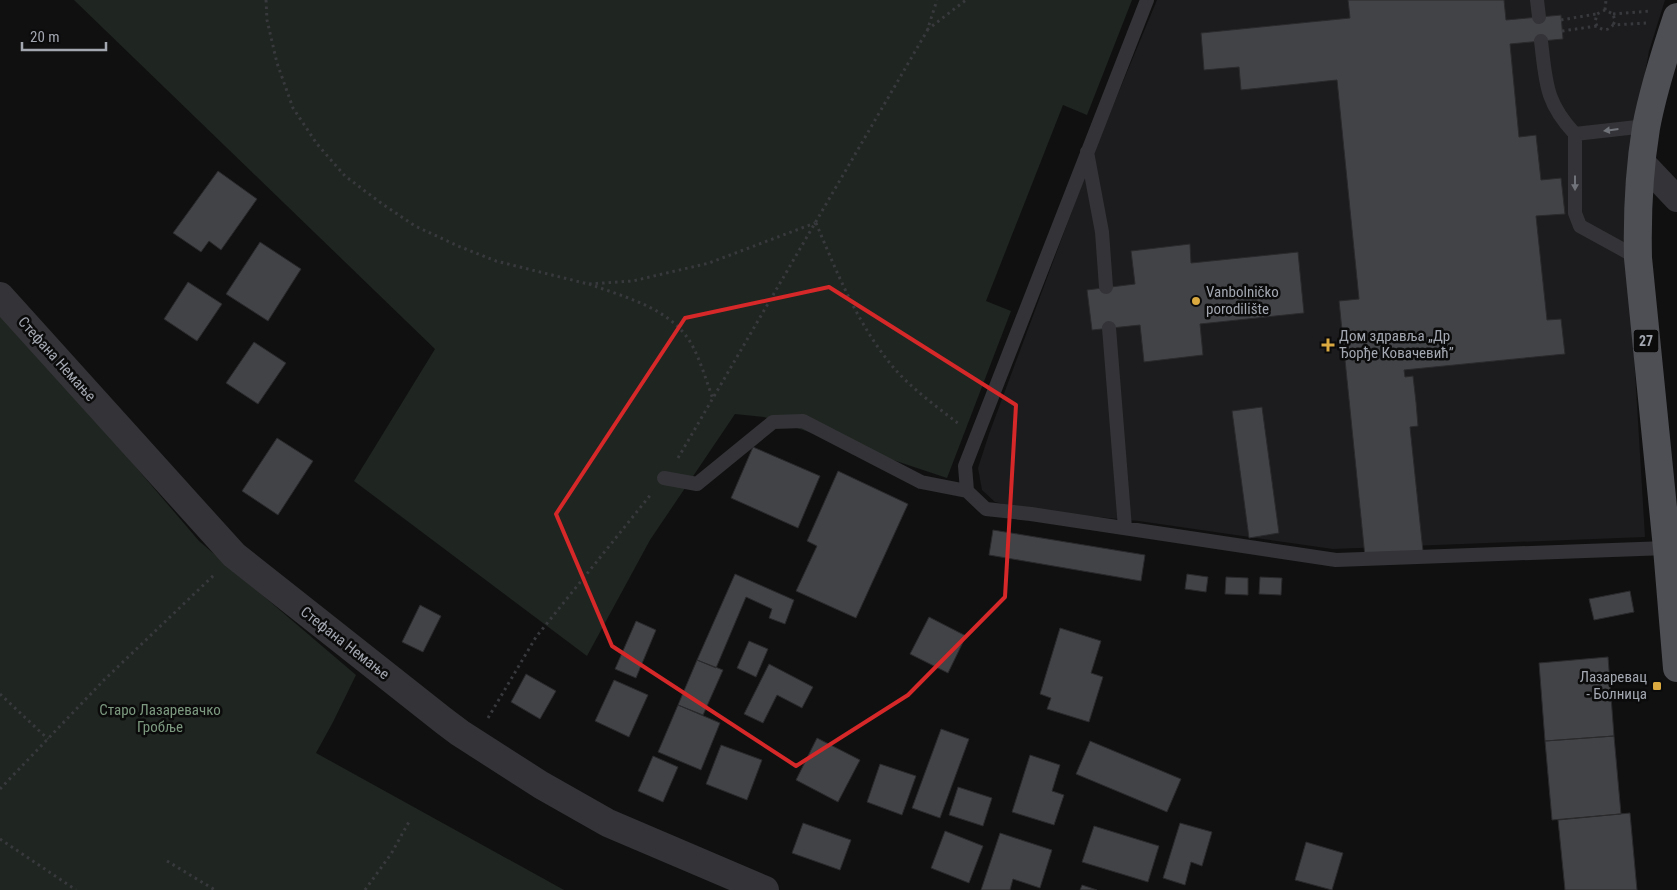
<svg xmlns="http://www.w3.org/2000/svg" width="1677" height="890" font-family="'Roboto Condensed',sans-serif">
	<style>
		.built { fill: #1c1c1e }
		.green { fill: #1f2520 }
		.building { fill: #424346; stroke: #2a2a2d }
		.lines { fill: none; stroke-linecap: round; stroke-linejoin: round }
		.path { stroke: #38393d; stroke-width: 3; stroke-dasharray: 2.5 4; stroke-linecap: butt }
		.service { stroke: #343438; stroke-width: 14 }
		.minor { stroke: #343438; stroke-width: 26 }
		.tertiary { stroke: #343438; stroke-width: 28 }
		.primary { stroke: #4e4f54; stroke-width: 28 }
		.oneway { fill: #71737a }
		.marked { fill: none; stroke: #d62828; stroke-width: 4; stroke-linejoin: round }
		.poi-dot { fill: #daa93f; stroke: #0b0b0c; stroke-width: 2 }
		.labels { text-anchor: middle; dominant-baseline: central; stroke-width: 5; stroke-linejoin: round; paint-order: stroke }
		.shield { fill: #0b0b0c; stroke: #75787f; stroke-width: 1 }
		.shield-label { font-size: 14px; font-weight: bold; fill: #a3a7b0 }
		.poi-label { font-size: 15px; fill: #a3a7b0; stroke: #0b0b0c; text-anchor: start }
		.street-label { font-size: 15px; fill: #a3a7b0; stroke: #0b0b0c }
		.park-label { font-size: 15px; fill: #7c997f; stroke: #0b0b0c }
	</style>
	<rect width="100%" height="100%" fill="#101011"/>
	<!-- built -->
	<path class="built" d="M1157,0H1665L1649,51L1635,131L1628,256L1645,537L1333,549L1139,521L1035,511L995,502L982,490L978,468L989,434L1095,149Z"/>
	<!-- green -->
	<path class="green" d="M74,0H1132L1087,115L1063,105L986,301L1011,311L947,478L764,417L735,414L650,540L587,656L354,481L435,349Z
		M0,308L199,541L356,675L333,722L316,753L564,890H0Z"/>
	<!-- building -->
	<path class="building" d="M1348,0H1504L1506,20L1561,15L1563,39L1510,44L1519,137L1536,135L1541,180L1561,178L1565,214L1536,216L1547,320L1561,319L1565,354L1404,370L1405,377L1413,376L1416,402L1418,426L1410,427L1423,551L1365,557L1339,301L1359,299L1337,80L1241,90L1239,67L1204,70L1201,33L1350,18Z
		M218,171L257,199L221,250L209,241L201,252L173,233Z
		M260,242L301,269L268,321L226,294Z
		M1190,244L1191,263L1298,252L1304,313L1200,324L1203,355L1144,362L1140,325L1092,330L1087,290L1135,284L1131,251Z
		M188,282L222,304L197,341L164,319Z
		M254,342L286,363L258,404L226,383Z
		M1262,407L1279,533L1249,538L1232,411Z
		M277,438L313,461L278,515L242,491Z
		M753,447L820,476L798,528L731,498Z
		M838,471L908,504L856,618L796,591L817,546L807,541Z
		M993,530L1145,555L1141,581L989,555Z
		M735,574L794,600L785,624L769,618L772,609L746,597L716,668L697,660Z
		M1187,574L1208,577L1206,592L1185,589Z
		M1226,577L1248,578V595L1225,594Z
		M1260,577L1282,578L1281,595L1259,594Z
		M1630,591L1634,612L1594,620L1589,599Z
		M420,605L441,616L423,652L402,642Z
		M929,617L966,636L948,673L910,654Z
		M636,621L656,630L636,678L615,669Z
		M1060,628L1101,641L1091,673L1103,677L1089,722L1047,709L1051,698L1040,694Z
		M749,641L768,649L756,677L737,668Z
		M1608,657L1614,736L1545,741L1539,663Z
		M697,660L723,670L703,715L678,705Z
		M769,664L813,687L802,708L777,695L763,723L744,714Z
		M526,674L556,691L540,719L511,702Z
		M614,680L648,695L629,737L595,721Z
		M678,705L720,723L701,770L658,752Z
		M941,729L969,739L940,818L912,808Z
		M1614,736L1621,814L1552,820L1545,741Z
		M817,738L860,760L838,802L796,780Z
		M1090,741L1181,779L1167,812L1076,774Z
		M721,745L762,760L747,800L706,784Z
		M1030,755L1060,765L1052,791L1064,795L1054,825L1012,812Z
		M653,756L678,767L663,802L638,791Z
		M880,764L916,776L902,815L867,802Z
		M958,787L992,798L983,826L949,815Z
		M1630,813L1637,890H1565L1558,820Z
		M803,823L851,840L840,870L792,853Z
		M1180,823L1212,832L1202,866L1191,862L1185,885L1163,878Z
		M1094,826L1159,846L1148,882L1082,862Z
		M945,831L983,846L969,883L931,868Z
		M1000,833L1052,850L1040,888L1013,879L1010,890H981Z
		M1306,842L1343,853L1332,890L1295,880Z
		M1082,885L1097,890H1080Z"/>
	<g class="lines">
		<!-- path -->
		<path class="path" d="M266,0L267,20L277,63L293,108L317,144L345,176L381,203L415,226L458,246L496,261L588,284L633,281L709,263L815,223
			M1605,10L1606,0
			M1613,14L1650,11
			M1561,20L1596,14
			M1597,26L1595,22L1597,14L1605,10L1613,14L1615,21L1613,25
			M927,30L966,0
			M1562,31L1597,26C1603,31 1608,31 1613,25L1646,23
			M816,223C837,273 858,325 893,367C911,388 937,407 959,424
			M589,284C627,298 675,309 694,349C702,365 707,383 713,399
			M678,458L927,31L937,0
			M0,694L48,739
			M488,718L536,637L652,493
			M0,789L104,680L215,574
			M0,839L76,890
			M167,861L215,890
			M365,890L391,854L410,820"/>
		<!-- service -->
		<path class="service" d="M1147,0L965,466L967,491L986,509L1031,514L1336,560L1667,548
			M1537,0L1539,17
			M1541,41C1546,82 1545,102 1575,134V213L1580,226L1638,258
			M1575,134L1646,126
			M1087,152L1102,232L1106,287
			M1109,328L1125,528
			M664,478L697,484L773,422L803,421L921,482L967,491"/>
		<!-- minor -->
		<path class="minor" d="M1641,161L1677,199"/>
		<!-- tertiary -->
		<path class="tertiary" d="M0,296L234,555L444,721L460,733L541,785L608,823L765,890"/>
		<!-- primary -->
		<path class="primary" d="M1677,17C1665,53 1653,90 1646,128C1639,171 1637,214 1638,258L1667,548L1677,668"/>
	</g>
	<!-- one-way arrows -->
	<defs><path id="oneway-solid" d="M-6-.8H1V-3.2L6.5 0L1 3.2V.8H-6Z" transform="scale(1.25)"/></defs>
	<g class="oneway">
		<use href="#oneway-solid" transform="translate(1611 130) rotate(173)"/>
		<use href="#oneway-solid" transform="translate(1575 183) rotate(90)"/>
	</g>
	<!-- marked area -->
	<path class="marked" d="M829,287L1016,405L1005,597L908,695L796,766L612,646L556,514L685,318Z"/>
	<!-- markers -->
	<g class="poi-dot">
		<circle cx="1196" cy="301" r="5"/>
		<path d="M1325.5 337.5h5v5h5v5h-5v5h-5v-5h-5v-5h5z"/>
		<rect x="1652" y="681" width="10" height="10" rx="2.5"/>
	</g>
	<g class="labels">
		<!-- shield labels -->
		<rect class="shield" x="1633.5" y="329.5" width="25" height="23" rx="4"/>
		<g class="shield-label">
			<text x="1646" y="341">27</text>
		</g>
		<!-- poi labels -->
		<g class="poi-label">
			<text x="1206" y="292">Vanbolničko<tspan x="1206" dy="17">porodilište</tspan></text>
			<text x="1339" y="336">Дом здравља „Др<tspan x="1339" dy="17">Ђорђе Ковачевић”</tspan></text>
			<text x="1647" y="677" text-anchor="end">Лазаревац<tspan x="1647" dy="17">- Болница</tspan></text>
		</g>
		<!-- street labels -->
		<g class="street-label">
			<text transform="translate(57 359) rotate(48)">Стефана Немање</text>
			<text transform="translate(345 643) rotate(38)">Стефана Немање</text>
		</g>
		<!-- park labels -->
		<g class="park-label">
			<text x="160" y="710">Старо Лазаревачко<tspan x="160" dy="17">Гробље</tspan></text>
		</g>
	</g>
	<!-- scale -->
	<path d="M22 42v8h84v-8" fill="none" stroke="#a3a7b0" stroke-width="2.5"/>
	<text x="30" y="42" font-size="15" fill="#a3a7b0" stroke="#0b0b0c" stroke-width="4" paint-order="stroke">20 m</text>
</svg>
